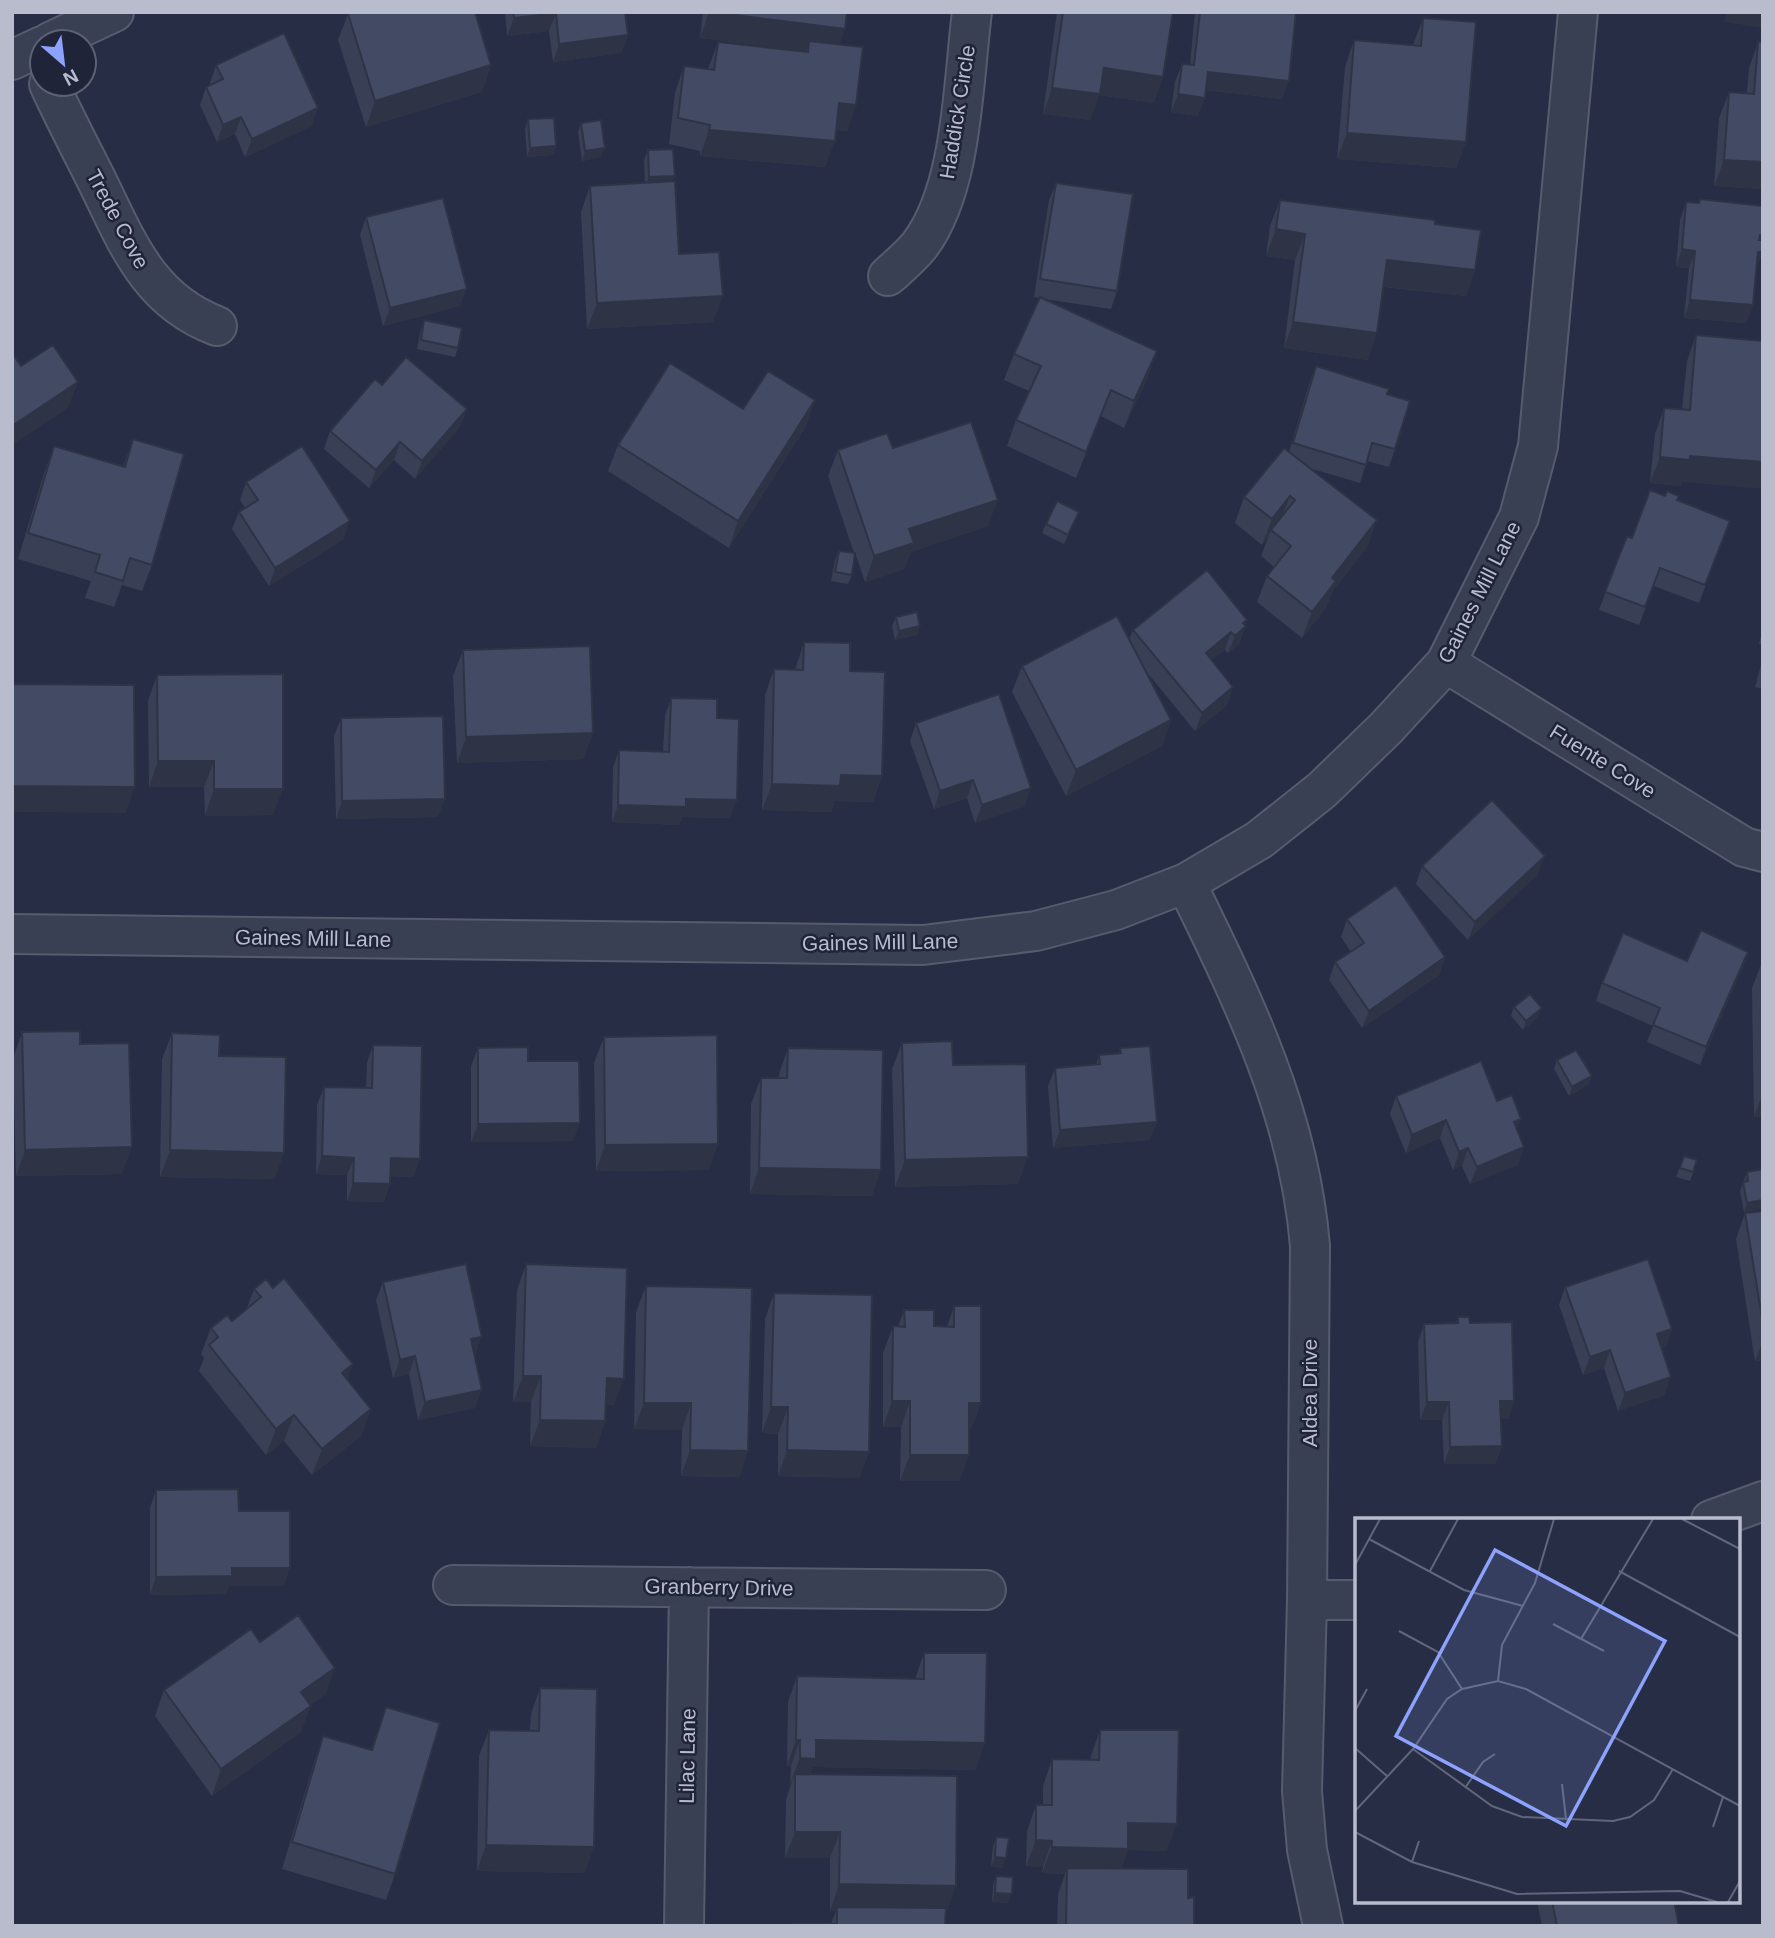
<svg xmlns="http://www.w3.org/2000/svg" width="1775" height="1938" font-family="Helvetica,sans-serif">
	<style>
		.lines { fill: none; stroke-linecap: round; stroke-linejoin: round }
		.minor-casing { stroke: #565b6e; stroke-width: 42 }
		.minor { stroke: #3a4054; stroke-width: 38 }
		.wall { fill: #394056 }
		.shaded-wall { fill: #2e3446 }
		.building { fill: #424a64; stroke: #2e3446; stroke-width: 2 }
		.labels { text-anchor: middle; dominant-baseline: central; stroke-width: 5; stroke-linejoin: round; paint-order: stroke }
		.street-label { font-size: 21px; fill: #b8bccd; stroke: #1f2439 }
		.inset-road { fill: none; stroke: #60667b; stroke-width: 2 }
		.view { fill: #8da2fd; fill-opacity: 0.15; stroke: #8da2fd; stroke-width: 3.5 }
		.inset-edge { fill: none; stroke: #b8bccd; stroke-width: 3.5 }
	</style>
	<rect width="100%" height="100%" fill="#262d44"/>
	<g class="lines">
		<defs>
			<path id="minor" d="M50,42L114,12
				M12,60L42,46
				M49,84C64,117 81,149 97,181C127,242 148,300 217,326
				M888,276C898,267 910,257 919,246C963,189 963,82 972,12
				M1446,663L1700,820L1744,847L1763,852
				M1186,883C1244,1002 1299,1113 1310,1246L1307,1600L1302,1791L1307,1850L1323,1926
				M12,934L923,945L1036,931L1116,910L1186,883L1259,840L1322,790L1386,728L1446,663L1519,517L1538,446L1578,12
				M1711,1520L1763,1501
				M453,1585L986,1590
				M1307,1600H1357
				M684,1926L689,1587"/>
		</defs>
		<!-- minor casing -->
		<use href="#minor" class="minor-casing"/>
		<!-- minor -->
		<use href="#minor" class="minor"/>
	</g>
	<!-- wall -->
	<path class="wall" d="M505,12H625L628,35L621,53L553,62L549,31L507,36Z
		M703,12H847L839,45L856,105L847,131L836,130L825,167L700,156V151L669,144L675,93L684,66L708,69L718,42L806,51L700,38Z
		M1057,12H1173L1154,103L1099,95L1090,120L1043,114Z
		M1195,12H1296L1282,99L1206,90L1198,116L1171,112L1175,82L1182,64L1190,65Z
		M348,14L491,65L482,92L366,127L338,40Z
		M1423,18L1466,142L1456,168L1337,159L1345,67L1354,40L1413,45Z
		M1758,42H1763V189L1714,186L1719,118L1729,92L1747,93L1749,68Z
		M216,65L312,126L245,157L235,134L217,142L200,105L206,87L211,85L210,83Z
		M528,119L556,146L553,155L527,157L525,129Z
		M581,123L601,157L582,161L578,132Z
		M648,150L675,176L673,181L679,254L713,322L587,329L581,212L590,186L645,183L644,160Z
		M1056,183L1117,291L1111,309L1044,299L1148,377L1124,428L1101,416L1076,478L1007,446L1016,420L1029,391L1004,380L1014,354L1040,298L1034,297L1049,200Z
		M1700,199L1763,206V254H1762L1756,268L1753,305L1746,323L1684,318L1689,268L1676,267L1680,220L1686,202L1698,203Z
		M1280,200L1435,224L1475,270L1466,296L1384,287L1368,360L1284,348L1295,260L1266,256L1270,226Z
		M366,217L460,306L383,326L360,235Z
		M424,320L458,348L455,357L417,349L421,329Z
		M1696,335L1763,341L1680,486L1650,483L1655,434L1664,408L1682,409L1687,361Z
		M1316,366L1387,394L1395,449L1389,467L1367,461L1360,483L1309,468L1368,546L1332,592L1326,608L1302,638L1257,602L1267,576L1274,567L1261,556L1268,538L1262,545L1235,523L1244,497L1289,452L1309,384Z
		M382,385L467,409L460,427L415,479L394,460L369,488L324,449L330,431Z
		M743,409L806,426L729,548L608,471L618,445Z
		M133,439L152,565L142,591L122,585L114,607L85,598L91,581L18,559L44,473L54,446L123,467Z
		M893,448L988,526L911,552L904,569L865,582L855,553L852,575L848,584L831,581L835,560L839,551L854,553L828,476L838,450Z
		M246,482L344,539L269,586L232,529L239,512L245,508L240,500Z
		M1677,501L1730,521L1699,603L1654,586L1639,625L1599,610L1627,536L1632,538Z
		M1079,512L1064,544L1042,533L1046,524Z
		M896,617L920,626L917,635L895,640L892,626Z
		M1247,620L1239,644L1228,653L1225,650L1212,660L1233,687L1227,705L1195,731L1145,670L1171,720L1162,746L1066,796L1012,692L1022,666L1129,640L1133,630Z
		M1763,629V645L1759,644Z
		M804,642L850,671L882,776L873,802L835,801L831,812L762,810L765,695L774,669L795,670Z
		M463,650L593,733L583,759L457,763L453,676Z
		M1763,658V689L1755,687Z
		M157,675L273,815L205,816L204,787H149L148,701Z
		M671,698L717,718L730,818L682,817L679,825L612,822L613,768L619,750L663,751L665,716Z
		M341,718L438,817L336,819L334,736Z
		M916,723L1025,806L975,823L967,798L934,809L910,741Z
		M1422,866L1538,874L1468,940L1416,884Z
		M1347,919L1445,957L1439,975L1362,1028L1329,980L1335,962L1351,952L1341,937Z
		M1748,952L1742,969L1700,1065L1647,1042L1653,1026L1596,1001L1602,983L1687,961Z
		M1762,962L1763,1117H1754L1752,988Z
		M1514,1007L1538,1017L1523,1030L1511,1016Z
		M22,1032L80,1044L122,1174L16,1176L13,1059Z
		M172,1033L219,1056L275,1179L160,1177L162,1059Z
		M604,1037L709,1170L596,1171L594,1063Z
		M902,1043L953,1065L1018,1184L895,1187L892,1069Z
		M373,1045L414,1177L390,1176L384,1202L347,1201V1175L316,1174L317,1105L324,1087L366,1088L367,1063Z
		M478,1048L528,1061L573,1141L471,1142V1066Z
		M788,1048L872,1196L750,1194L751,1104L761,1078H779V1074Z
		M1120,1048L1157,1122L1150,1140L1053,1148L1048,1086L1055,1068L1096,1065L1099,1055L1119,1053Z
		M1557,1060L1592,1076L1588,1085L1569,1096L1554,1069Z
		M1396,1096L1497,1101L1521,1119L1517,1129L1518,1165L1470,1184L1462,1166L1453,1170L1440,1138L1406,1153L1390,1114Z
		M1684,1156L1693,1172L1690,1181L1676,1177Z
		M1763,1169V1208L1744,1212L1740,1191L1747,1172Z
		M1763,1211V1360L1755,1361L1736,1239L1745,1213Z
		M526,1264L614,1405L606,1404L605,1421L596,1448L530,1446L531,1402H513L517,1290Z
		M383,1282L475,1355V1408L418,1420L409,1374L393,1378L376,1300Z
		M646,1286L748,1451L739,1477L681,1476L682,1430L634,1429L636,1312Z
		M1565,1287L1672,1329L1666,1346L1662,1348L1665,1395L1618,1411L1604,1368L1583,1375L1559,1305Z
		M254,1289L347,1380L371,1409L361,1436L312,1475L284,1441L266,1455L199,1371L204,1358L201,1354L211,1328L232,1321L247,1308Z
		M774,1293L869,1452L859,1478L778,1476V1434L762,1433L765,1319Z
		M954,1306L981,1403L971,1429H969V1455L959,1481H900L901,1427H883V1353L893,1326L898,1327L904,1310L934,1326L947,1327Z
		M1458,1317L1470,1323L1514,1401L1508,1419H1501L1502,1446L1495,1464H1444L1442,1420H1420L1418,1342L1424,1324L1456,1323Z
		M156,1490L239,1511L284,1586H229L226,1594L150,1595V1508Z
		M260,1642L326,1694L310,1705L301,1732L212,1796L155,1716L164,1690Z
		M924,1653L976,1770L813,1767L810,1774L947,1912H945V1926H792V1924H831L836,1911H830V1858H785L786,1800L791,1784H790L791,1766H787L788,1702L797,1676L915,1679Z
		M540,1688L585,1873L477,1871L479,1756L489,1730H530L531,1714Z
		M386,1707L395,1874L386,1900L282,1869L314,1762L323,1736L371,1749Z
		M1100,1730L1167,1851L1128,1850L1121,1868L1188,1898L1194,1926H1057L1058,1894L1065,1874L1042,1873L1043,1867L1026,1866L1027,1831L1036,1805H1043V1786L1052,1759L1091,1760V1756Z
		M996,1837L1003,1868L991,1866L993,1846Z
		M996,1876L1008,1903L992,1902L993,1885Z
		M1537,1901H1674L1679,1926H1542Z"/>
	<!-- shaded-wall -->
	<path class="shaded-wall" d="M709,12L845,29L836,55L809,41L806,51L700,38Z
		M1727,12H1763V28L1724,22Z
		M556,13L549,31L507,36L514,18Z
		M628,35L621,53L553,62L559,44Z
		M491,65L482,92L366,127L375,101Z
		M1104,68L1163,77L1154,103L1099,95L1090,120L1043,114L1052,88Z
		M1208,72L1289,81L1282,99L1201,89Z
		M1178,94L1205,98L1198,116L1171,112Z
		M839,103L856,105L847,131L829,129Z
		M318,108L312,126L245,157L252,139Z
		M241,117L235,134L217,142L223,125Z
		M709,130L835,141L825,167L700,156Z
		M1347,133L1466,142L1456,168L1337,159Z
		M556,146L553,155L527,157L530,148Z
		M605,148L601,157L582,161L585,151Z
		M1724,160L1763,162V189L1714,186Z
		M675,176L672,185L645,186L649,177Z
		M1276,229L1305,234L1295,260L1266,256Z
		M1760,235H1763V254H1762L1755,270Z
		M1682,249L1695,251L1689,268L1676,267Z
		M1387,260L1475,270L1466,296L1378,286Z
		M467,289L460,306L383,326L390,308Z
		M723,296L713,322L587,329L597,303Z
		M1690,300L1753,305L1746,323L1684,318Z
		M1293,322L1377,333L1368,360L1284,348Z
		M1157,351L1148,377L1124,428L1134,401Z
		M78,382L68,408L12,445V426Z
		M815,400L806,426L729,548L738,521Z
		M467,409L460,427L415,479L422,461Z
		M400,442L394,460L369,488L376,470Z
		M1690,456L1763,462V489L1682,482L1680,486L1650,483L1660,457Z
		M1290,496L1280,522L1271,530L1268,538L1262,545L1272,519Z
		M998,500L988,526L911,552L904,569L865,582L874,556L909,529Z
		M1377,520L1368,546L1332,592L1326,608L1302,638L1312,612L1332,578Z
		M350,521L344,539L269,586L275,568Z
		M1247,620L1239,644L1228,653L1235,636L1243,623Z
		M920,626L917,635L895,640L899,631Z
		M1231,632L1225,650L1199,671L1206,653Z
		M1233,687L1227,705L1195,731L1202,713Z
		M1171,720L1162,746L1066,796L1076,770Z
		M593,733L583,759L457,763L466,737Z
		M158,761H214L204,787H149Z
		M841,775L882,776L873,802L835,801L831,812L762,810L772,784Z
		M973,780L967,798L934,809L940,791Z
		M12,786L135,787L126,813L12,812Z
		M1031,788L1025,806L975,823L982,805Z
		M214,789H283L273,815L205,816Z
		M445,799L438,817L336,819L342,801Z
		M686,799L737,800L730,818L682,817L679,825L612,822L618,805Z
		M1545,856L1538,874L1468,940L1475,922Z
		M1748,952L1742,969L1700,1065L1706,1047Z
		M1445,957L1439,975L1362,1028L1369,1011Z
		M1542,1008L1538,1017L1523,1030L1526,1021Z
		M1592,1076L1588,1085L1569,1096L1572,1087Z
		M1763,1093V1117H1754Z
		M1521,1119L1514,1137V1122Z
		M1446,1120L1440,1138L1406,1153L1412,1135Z
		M1157,1122L1150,1140L1053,1148L1060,1130Z
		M580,1123L573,1141L471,1142L478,1124Z
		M718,1144L709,1170L596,1171L605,1145Z
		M132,1147L122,1174L16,1176L25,1150Z
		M1524,1147L1518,1165L1470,1184L1477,1167Z
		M1468,1148L1462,1166L1453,1170L1459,1152Z
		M170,1150L284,1153L275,1179L160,1177Z
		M322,1156L354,1158L347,1175L316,1174Z
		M1028,1157L1018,1184L895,1187L905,1160Z
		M391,1158L420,1159L414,1177L385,1176Z
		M759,1168L881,1170L872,1196L750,1194Z
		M353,1183L390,1184L384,1202L347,1201Z
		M1763,1200V1208L1744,1212L1747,1203Z
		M1672,1329L1666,1346L1651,1352L1657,1334Z
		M482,1337L475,1355L464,1357L471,1339Z
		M1763,1340V1360L1755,1361Z
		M1610,1350L1604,1368L1583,1375L1590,1357Z
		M415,1356L409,1374L393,1378L400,1360Z
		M353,1364L344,1391L342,1373Z
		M523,1376H541L531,1402H513Z
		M1671,1377L1665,1395L1618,1411L1625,1393Z
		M607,1378L624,1379L614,1405L597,1404Z
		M482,1390L475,1408L418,1420L425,1402Z
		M892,1401H910L901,1427H883Z
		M1500,1401H1514L1508,1419H1494Z
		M1427,1402H1449L1442,1420H1420Z
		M644,1403H691L682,1430L634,1429Z
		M969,1403H981L971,1429H960Z
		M771,1407H788L778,1434L762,1433Z
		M371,1409L361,1436L312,1475L322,1449Z
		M294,1415L284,1441L266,1455L276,1429Z
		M540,1420L605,1421L596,1448L530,1446Z
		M1502,1446L1495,1464H1444L1450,1447Z
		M690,1450L748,1451L739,1477L681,1476Z
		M787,1450L869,1452L859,1478L778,1476Z
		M910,1455H969L959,1481H900Z
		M232,1568H290L284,1586H229L226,1594L150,1595L156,1577Z
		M335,1668L326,1694L292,1718L301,1692Z
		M311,1706L301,1732L212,1796L221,1769Z
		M796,1740H800L791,1766H787Z
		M816,1740L985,1743L976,1770L813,1767L806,1785L795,1774L791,1784H790L800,1758Z
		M1128,1823L1177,1824L1167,1851L1128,1850L1118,1875L1067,1868L1065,1874L1042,1873L1052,1847Z
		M795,1832H840L830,1858H785Z
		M1036,1840L1052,1841L1043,1867L1026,1866Z
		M486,1845L594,1847L585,1873L477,1871Z
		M995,1857L1006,1858L1003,1868L991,1866Z
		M839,1884L956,1886L947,1912L837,1911V1907L836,1911H830Z
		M995,1893L1012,1894L1008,1903L992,1902Z"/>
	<!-- building -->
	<path class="building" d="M354,12H475L491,65L375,101L348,14Z
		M513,12H625L628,35L559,44L556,13L514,18Z
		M712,12H847L845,29Z
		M1063,12H1173L1163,77L1104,68L1100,94L1052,88Z
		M1200,12H1296L1289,81L1208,72L1205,98L1178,94L1182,64L1194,65Z
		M1423,18L1476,22L1466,142L1347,133L1354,40L1421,46Z
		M284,33L318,108L252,139L241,117L223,125L206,87L223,79L216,65Z
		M809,41L863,47L856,105L839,103L835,141L709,130L710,125L678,118L684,66L714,70L718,42L808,52Z
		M1758,42H1763V162L1724,160L1729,92L1754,94Z
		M554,118L556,146L530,148L528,119Z
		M601,120L605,148L585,151L581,123Z
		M673,149L675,176L649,177L648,150Z
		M675,181L679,254L719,252L723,296L597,303L590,186Z
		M1056,183L1133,194L1117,291L1040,279Z
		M443,198L467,289L390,308L366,217Z
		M1700,199L1763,206V235H1760L1759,240H1763V245L1762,252H1758L1753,305L1690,300L1695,251L1682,249L1686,202L1699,203Z
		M1280,200L1435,220V224L1481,230L1475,270L1387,260L1377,333L1293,322L1305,234L1276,229Z
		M1040,297L1157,351L1134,401L1111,390L1086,452L1016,420L1041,366L1014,354Z
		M424,320L462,328L458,348L421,340Z
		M1696,335L1763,341V462L1690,456V460L1660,457L1664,408L1690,410Z
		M53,345L78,382L12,426V353L21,366Z
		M406,357L467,409L422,461L400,442L376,470L330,431L375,379L382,385Z
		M670,363L743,409L768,371L815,400L738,521L618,445Z
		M1316,366L1389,389L1387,394L1410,401L1395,449L1372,443L1366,465L1293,443Z
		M971,422L998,500L909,529L914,543L874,556L838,450L887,433L893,448Z
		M133,439L184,454L152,565L130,558L123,581L95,572L100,555L28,533L54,446L125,467Z
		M302,446L350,521L275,568L239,512L258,500L246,482Z
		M1284,448L1377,520L1332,578L1336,581L1312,612L1267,576L1291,546L1271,530L1295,500L1290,496L1272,519L1244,497Z
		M1650,490L1665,496L1667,491L1679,496L1677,500L1730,521L1705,585L1660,568L1645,607L1605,592L1627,536L1632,538Z
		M1057,501L1079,512L1068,535L1046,524Z
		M839,551L855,553L852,575L835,572Z
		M1207,570L1247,620L1243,623L1246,626L1235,636L1231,632L1206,653L1233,687L1202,713L1133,630Z
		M917,612L920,626L899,631L896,617Z
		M1117,616L1171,720L1076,770L1022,666Z
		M804,642L850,643V671L885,672L882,776L841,775L840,786L772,784L774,669L803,670Z
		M590,646L593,733L466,737L463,650Z
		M283,674V789H214V761H158L157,675Z
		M12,684L134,685L135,787L12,786Z
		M999,694L1031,788L982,805L973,780L940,791L916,723Z
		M671,698L717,699V718L739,719L737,800L686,799V807L618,805L619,750L669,752Z
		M443,716L445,799L342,801L341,718Z
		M1492,800L1545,856L1475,922L1422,866Z
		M1396,885L1445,957L1369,1011L1335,962L1364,943L1347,919Z
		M1701,930L1748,952L1706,1047L1653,1025L1660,1008L1602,983L1623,933L1687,961Z
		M1762,962H1763V1035Z
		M1530,994L1542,1008L1526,1021L1514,1007Z
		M80,1031V1044L129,1043L132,1147L25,1150L22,1032Z
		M172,1033L220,1035L219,1056L286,1057L284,1153L170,1150Z
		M717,1035L718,1144L605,1145L604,1037Z
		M952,1041L953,1065L1026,1064L1028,1157L905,1160L902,1043Z
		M373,1045L422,1046L420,1159L391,1158L390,1184L353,1183L354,1158L322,1156L324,1087L372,1088Z
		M1150,1046L1157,1122L1060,1130L1055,1068L1100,1064L1099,1055L1121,1053L1120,1048Z
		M528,1047V1061H579L580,1123L478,1124V1048Z
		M788,1048L883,1050L881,1170L759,1168L761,1078H787Z
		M1576,1050L1592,1076L1572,1087L1557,1060Z
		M1481,1061L1497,1101L1512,1095L1521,1119L1514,1122L1524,1147L1477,1167L1468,1148L1459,1152L1446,1120L1412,1135L1396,1096Z
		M1684,1156L1697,1160L1693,1172L1680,1168Z
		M1763,1169V1200L1747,1203L1743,1182L1748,1181L1747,1172Z
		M1763,1211V1325L1745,1213Z
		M1648,1259L1672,1329L1657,1334L1671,1377L1625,1393L1610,1350L1590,1357L1565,1287Z
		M466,1264L482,1337L471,1339L482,1390L425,1402L415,1356L400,1360L383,1282Z
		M526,1264L627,1268L624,1379L607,1378L605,1421L540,1420L541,1376H523Z
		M284,1278L353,1364L342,1373L371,1409L322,1449L294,1415L276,1429L209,1345L218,1337L211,1328L227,1315L232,1321L261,1297L254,1289L266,1279L273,1288Z
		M646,1286L752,1288L748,1451L690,1450L691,1403H644Z
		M774,1293L872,1295L869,1452L787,1450L788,1407H771Z
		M954,1306H981V1403H969V1455H910V1401H892L893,1326L905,1327L904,1310H934V1326L954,1327Z
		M1458,1317H1469L1470,1323L1512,1322L1514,1401H1500L1502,1446L1450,1447L1449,1402H1427L1424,1324L1458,1323Z
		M238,1489L239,1511H290V1568H232V1576L156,1577V1490Z
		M298,1615L335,1668L301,1692L311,1706L221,1769L164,1690L251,1629L260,1642Z
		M924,1653H987L985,1743L816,1740V1759L800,1758V1740H796L797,1676L924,1679Z
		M540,1688L597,1689L594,1847L486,1845L489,1730L539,1731Z
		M386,1707L440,1723L395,1874L292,1842L323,1736L372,1750Z
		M1100,1730H1179L1177,1824L1128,1823V1849L1052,1847V1841L1036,1840V1805H1052V1759L1099,1760Z
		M795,1774L957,1776L956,1886L839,1884L840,1832H795Z
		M996,1837L1009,1838L1006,1858L995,1857Z
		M1067,1868L1188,1869V1898L1194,1897V1926H1066Z
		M996,1876L1013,1877L1012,1894L995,1893Z
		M1552,1901H1674L1679,1926H1557Z
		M837,1907L946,1908L945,1926H792V1924H837Z"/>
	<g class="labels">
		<!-- street labels -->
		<g class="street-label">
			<text transform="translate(957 112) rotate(-81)">Haddick Circle</text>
			<text transform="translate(118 219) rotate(62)">Trede Cove</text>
			<text transform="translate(1479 592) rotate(-63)">Gaines Mill Lane</text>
			<text transform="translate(1603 761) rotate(32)">Fuente Cove</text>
			<text transform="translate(313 938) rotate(1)">Gaines Mill Lane</text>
			<text transform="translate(880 942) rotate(-1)">Gaines Mill Lane</text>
			<text transform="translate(1309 1393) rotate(-90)">Aldea Drive</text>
			<text transform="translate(719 1587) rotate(1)">Granberry Drive</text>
			<text transform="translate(687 1756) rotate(-89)">Lilac Lane</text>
		</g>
	</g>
	<!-- overview -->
	<g transform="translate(1355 1518)">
		<rect width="385" height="385" fill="#262d44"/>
		<path class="inset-road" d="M327,1L385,31M14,21L109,72L168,88M0,47L25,1M75,53L103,1M264,53L385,119M198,106L249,133M44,113L83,134L107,171M226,121L298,1M143,163L147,127L180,65L199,1M0,193L12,171M0,230L33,259M58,231L137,288L167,299L258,303L275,299L299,282L318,251M207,266L211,301M110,270L128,244L140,236M0,293L58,231L92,181L107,171L143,163L171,171L385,288M358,309L368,279M0,314L57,344L162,376L325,373L362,384M57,344L64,323M373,384L385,363"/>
		<path class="view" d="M140,32L310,123L211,308L41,218Z"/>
		<rect width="385" height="385" class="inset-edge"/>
	</g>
	<!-- border -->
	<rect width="1775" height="1938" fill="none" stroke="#b8bccd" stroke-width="28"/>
	<!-- north arrow -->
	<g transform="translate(63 63) rotate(152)"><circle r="33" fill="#1f2439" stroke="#5c6174" stroke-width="2"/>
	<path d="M0-5L12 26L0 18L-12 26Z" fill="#8da2fd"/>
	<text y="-10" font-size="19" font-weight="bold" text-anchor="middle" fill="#b8bccd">N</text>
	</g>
</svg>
